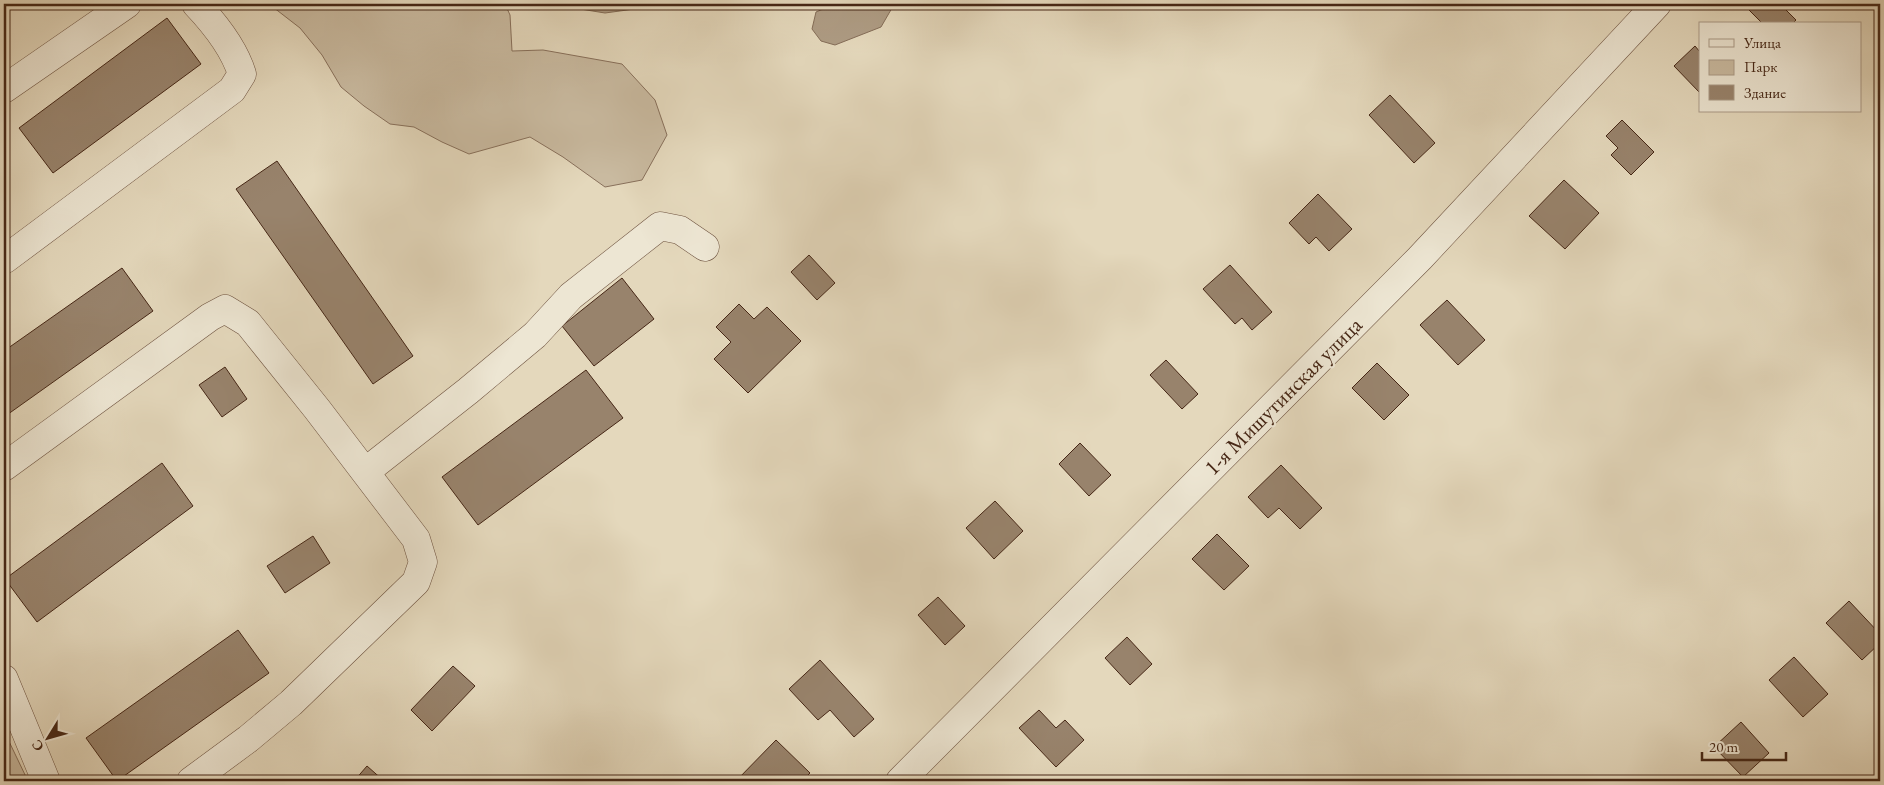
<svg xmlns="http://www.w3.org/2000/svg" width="1884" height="785" font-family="'EB Garamond',serif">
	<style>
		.green { fill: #c9baa0; stroke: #88705b }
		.water { fill: #ae9c84; stroke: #846d58 }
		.building { fill: #98836c; stroke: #462716 }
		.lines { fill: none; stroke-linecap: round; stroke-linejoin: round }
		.minor-casing { stroke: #6e5340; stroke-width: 29 }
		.minor { stroke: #ede6d3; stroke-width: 28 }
		.labels { text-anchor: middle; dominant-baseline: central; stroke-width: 4.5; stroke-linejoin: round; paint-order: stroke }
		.street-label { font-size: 22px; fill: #462716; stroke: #ede6d3 }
	</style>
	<rect width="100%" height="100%" fill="#e4d8bc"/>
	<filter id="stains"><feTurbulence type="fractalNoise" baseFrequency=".004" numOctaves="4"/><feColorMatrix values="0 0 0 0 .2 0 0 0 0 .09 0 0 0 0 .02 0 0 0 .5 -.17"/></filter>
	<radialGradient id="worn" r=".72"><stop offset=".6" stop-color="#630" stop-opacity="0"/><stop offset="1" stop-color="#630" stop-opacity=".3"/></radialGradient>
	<!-- green -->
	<path class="green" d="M269,4H505L510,15L512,51L543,50L622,64L655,100L667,135L642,180L605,187L563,157L530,137L469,154L442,142L414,127L390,124L364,106L341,87L322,55L300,28Z
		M4,731L28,781H4Z"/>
	<!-- water -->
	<path class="water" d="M564,4H671L605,13L568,7Z
		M835,4H891L892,8L881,27L835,45L821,41L812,29L816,12Z"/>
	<!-- building -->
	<path class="building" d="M1743,4H1780L1796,20L1792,24H1763Z
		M167,18L201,64L53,173L19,128Z
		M1695,46L1700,52V93L1674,66Z
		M1390,95L1435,143L1414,163L1369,115Z
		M1622,120L1654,152L1631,175L1611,155L1618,148L1606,136Z
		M277,161L413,356L373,384L236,189Z
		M1564,180L1599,213L1565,249L1529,216Z
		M1318,194L1352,229L1329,251L1316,237L1309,244L1289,223Z
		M809,255L835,283L817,300L791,272Z
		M1230,265L1272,312L1252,330L1242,318L1235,324L1203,289Z
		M122,268L153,311L4,417V351Z
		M622,278L654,319L594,366L562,326Z
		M1447,300L1485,340L1458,365L1420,325Z
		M739,304L754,319L767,307L801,341L748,393L714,359L731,342L716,327Z
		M1166,360L1198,394L1182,409L1150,375Z
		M1377,363L1409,395L1384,420L1352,388Z
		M225,367L247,399L222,417L199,385Z
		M586,370L623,418L478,525L442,477Z
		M1080,443L1111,475L1089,496L1059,464Z
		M162,463L193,506L37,622L5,579Z
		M1281,465L1322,508L1300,529L1279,508L1268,518L1248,497Z
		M995,501L1023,531L994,559L966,528Z
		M1217,534L1249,566L1224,590L1192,559Z
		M313,536L330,563L285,593L267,566Z
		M938,597L965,626L945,645L918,615Z
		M1849,601L1880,634V643L1862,660L1826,623Z
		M238,630L269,673L117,781L86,738Z
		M1127,637L1152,664L1130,685L1105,658Z
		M1794,657L1828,694L1803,717L1769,680Z
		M820,660L874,719L854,737L830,710L818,720L789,689Z
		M453,666L475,686L432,731L411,710Z
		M1039,710L1056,728L1065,720L1084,740L1056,767L1019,728Z
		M1741,722L1769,753L1743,777L1714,747Z
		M776,740L810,773L802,781H736Z
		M367,766L384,781H354Z"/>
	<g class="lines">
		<defs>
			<path id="minor" d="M4,89L127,4
				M4,260L232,90L242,74C234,48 214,23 196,4
				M4,467L210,317L225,309L248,323L317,409L416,539L423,562L416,582L291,703L248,739L191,781
				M365,472L468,391L535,335L571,296L660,226L680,230L705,247
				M4,679L46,781
				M900,781L1420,258L1657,4"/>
		</defs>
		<!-- minor casing -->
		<use href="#minor" class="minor-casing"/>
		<!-- minor -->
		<use href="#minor" class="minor"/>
	</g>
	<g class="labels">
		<!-- street labels -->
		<g class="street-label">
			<text transform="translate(1283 396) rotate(-45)">1-я Мишутинская улица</text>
		</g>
	</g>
	<!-- margin -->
	<rect width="1884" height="785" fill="none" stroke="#e4d8bc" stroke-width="20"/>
	<rect x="5" y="5" width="1874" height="775" fill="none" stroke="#462716" stroke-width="2.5"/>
	<rect x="10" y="10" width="1864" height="765" fill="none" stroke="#462716"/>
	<!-- legend -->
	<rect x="1699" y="22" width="162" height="90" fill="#ede6d3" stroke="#aa9a87"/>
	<rect x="1709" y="39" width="25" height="8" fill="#ede6d3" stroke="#aa9a87"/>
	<text x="1744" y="48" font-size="15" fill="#462716">Улица</text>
	<rect x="1709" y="60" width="25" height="15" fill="#c9baa0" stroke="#aa9a87"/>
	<text x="1744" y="72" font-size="15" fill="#462716">Парк</text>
	<rect x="1709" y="85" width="25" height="15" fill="#98836c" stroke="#aa9a87"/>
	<text x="1744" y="98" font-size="15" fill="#462716">Здание</text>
	<!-- north arrow -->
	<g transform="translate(48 738) rotate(233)" stroke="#ede6d3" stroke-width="4" paint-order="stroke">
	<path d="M0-4L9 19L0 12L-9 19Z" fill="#462716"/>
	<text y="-8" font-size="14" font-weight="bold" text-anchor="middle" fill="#462716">С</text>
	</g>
	<!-- scale -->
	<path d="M1702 752v8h84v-8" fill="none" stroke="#462716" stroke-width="2.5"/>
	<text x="1709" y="752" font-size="15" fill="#462716" stroke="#ede6d3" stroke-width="4" paint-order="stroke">20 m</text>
	<rect width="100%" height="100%" filter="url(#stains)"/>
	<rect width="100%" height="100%" fill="url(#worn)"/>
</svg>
